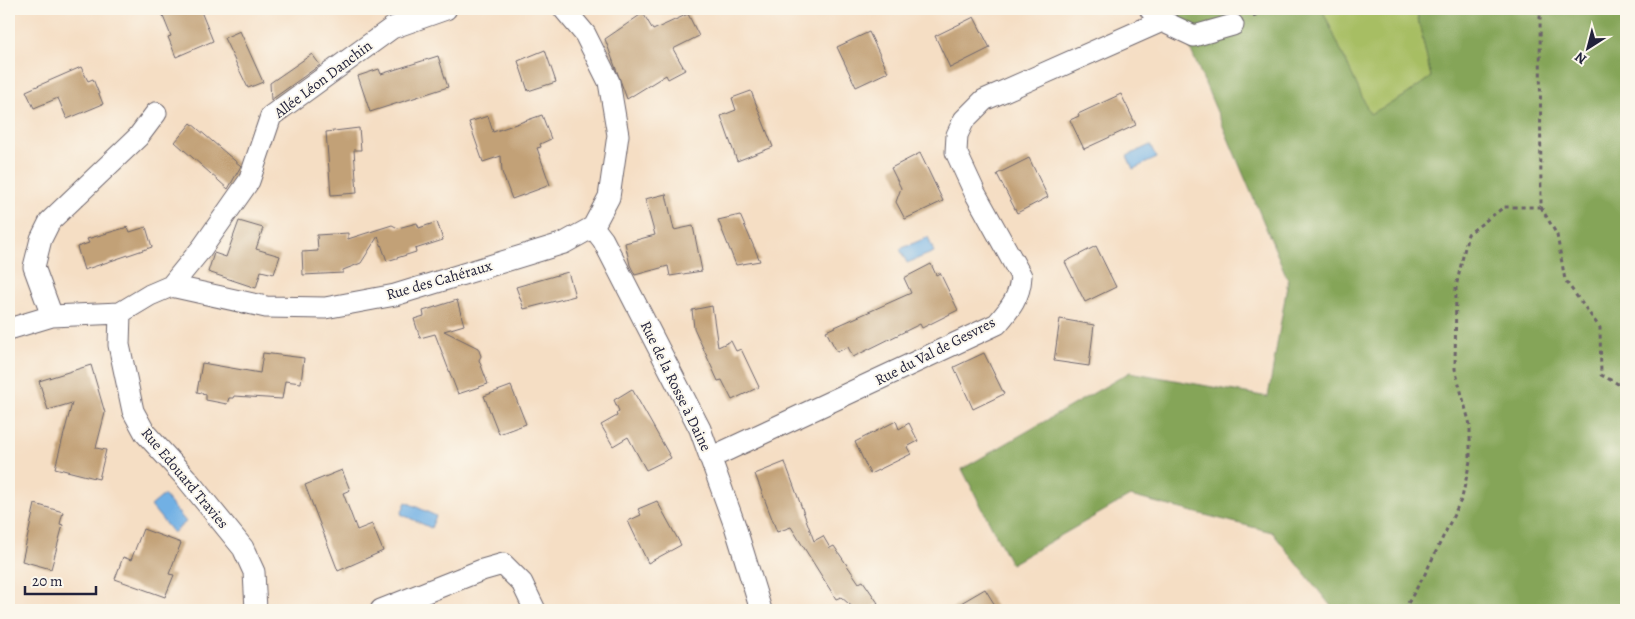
<svg xmlns="http://www.w3.org/2000/svg" width="1635" height="619" font-family="Alegreya,serif">
	<style>
		.green { fill: #a7be63; stroke: #64704f }
		.forest { fill: #85a559; stroke: #54644a }
		.water { fill: #71b0e4; stroke: #4a6990 }
		.building { fill: #c2a177 }
		.lines { fill: none; stroke-linecap: round; stroke-linejoin: round }
		.minor-casing { stroke: #6c646b; stroke-width: 23 }
		.path { stroke: #6c646b; stroke-width: 3; stroke-dasharray: 4 4; stroke-linecap: butt }
		.minor { stroke: #fff; stroke-width: 21 }
		.labels { text-anchor: middle; dominant-baseline: central; stroke-width: 4; stroke-linejoin: round; paint-order: stroke }
		.street-label { font-size: 15px; fill: #22223b; stroke: #fbf7ec }
	</style>
	<rect width="100%" height="100%" fill="#fbf7ec"/>
	<filter id="ink" filterUnits="userSpaceOnUse"><feTurbulence type="fractalNoise" baseFrequency=".02" numOctaves="2"/><feDisplacementMap in="SourceGraphic" scale="10" xChannelSelector="R" yChannelSelector="G"/><feConvolveMatrix kernelMatrix="1 2 1 2 8 2 1 2 1" color-interpolation-filters="sRGB"/></filter>
	<filter id="wash" filterUnits="userSpaceOnUse"><feTurbulence type="fractalNoise" baseFrequency=".0096" numOctaves="4" result="noise"/><feDisplacementMap in="SourceGraphic" scale="20" xChannelSelector="R" yChannelSelector="G"/><feGaussianBlur stdDeviation="1.12" result="paint"/><feColorMatrix in="noise" values="0 0 0 0 0 0 0 0 0 0 0 0 0 0 0 0 0 1.4 0 .05"/><feComposite in="paint" operator="in"/></filter>
	<g filter="url(#wash)">
		<rect width="100%" height="100%" fill="#f5dec4"/>
		<!-- green -->
		<path class="green" d="M1322,9H1416L1431,77L1403,97L1370,115Z"/>
		<!-- forest -->
		<path class="forest" d="M1190,9H1322L1370,114L1403,97L1431,77L1416,9H1626V610H1334L1272,532L1130,496L1011,564L962,469L1130,372L1268,397L1288,280L1176,15Z"/>
		<!-- water -->
		<path class="water" d="M1150,145L1157,158L1133,169L1127,156Z
			M928,237L934,252L907,263L900,249Z
			M164,495L186,522L173,533L151,506Z
			M406,502L436,516L431,528L401,514Z"/>
		<g id="blocks">
			<!-- building -->
			<path class="building" d="M160,9H200L213,41L176,57L168,37L171,36Z
				M643,13L653,30L688,14L699,36L673,49L685,70L668,79L666,75L627,99L605,39Z
				M974,17L990,48L950,68L935,36Z
				M240,31L263,82L248,88L224,38Z
				M869,32L888,72L856,87L837,47Z
				M545,50L556,82L528,91L518,61Z
				M312,54L320,65L271,100L270,83Z
				M438,56L448,87L370,112L358,76L379,69L381,74Z
				M81,67L88,81L93,79L103,104L67,119L58,98L34,108L26,91Z
				M751,91L773,147L737,161L721,116L736,110L732,98Z
				M1121,94L1136,125L1084,149L1070,120L1079,116L1078,114Z
				M542,115L551,139L540,144L541,147L537,148L550,185L512,199L502,172L501,156L483,162L469,122L488,116L493,132Z
				M191,123L241,166L228,189L175,142Z
				M359,128L361,150H354L357,193L331,195L326,132Z
				M920,153L943,201L905,219L896,202L901,188L891,168Z
				M1029,158L1048,197L1017,213L997,174Z
				M666,194L674,230L693,226L702,271L670,276L668,266L635,275L630,265L625,243L655,235L645,199Z
				M740,215L760,261L736,265L718,220Z
				M239,221L263,228L256,249L280,256L274,274L261,271L256,288L208,272L214,253L226,257Z
				M437,222L443,240L415,249L416,252L387,261L378,236L361,263L343,270V273L303,275L302,252L318,251L317,235L348,233V239L392,225L398,228L417,223L419,228Z
				M128,227L130,232L146,227L152,247L84,270L77,247L89,243L87,239Z
				M1096,246L1116,287L1085,302L1065,262Z
				M931,264L936,275L940,273L958,310L922,328L920,324L853,357L848,347L837,352L826,331L911,293L904,278Z
				M568,272L575,296L524,309L516,287Z
				M457,300L464,325L444,331L478,348L481,356L479,360L488,384L458,394L435,334L420,338L414,319L424,316L423,311Z
				M712,306L718,347L731,341L736,351L741,349L759,387L732,400L722,380L718,381L694,328L692,310Z
				M1060,319L1094,325L1089,366L1054,361Z
				M263,353L304,358L301,383L285,381L282,399L234,396L233,398H229L227,404L206,400V394L197,392L202,363L260,373Z
				M984,353L1004,394L973,409L954,367Z
				M91,365L105,413L96,448L106,450L99,479L55,468L72,403L48,410L39,381Z
				M511,386L526,424L499,434L484,396Z
				M632,389L671,458L646,470L628,437L613,446L601,425L617,416L616,413L619,411L614,400Z
				M896,421L899,429L909,423L918,441L907,447L911,454L870,474L855,442Z
				M785,462L814,541L823,536L830,548L834,546L859,583L863,581L878,603L867,610H856L841,597L836,599L791,527L777,532L755,474Z
				M342,470L350,490L343,493L357,530L372,524L383,551L338,571L305,485Z
				M657,501L681,545L648,563L628,521L641,515L638,509Z
				M35,504L63,512L60,524L63,525L51,569L22,561Z
				M143,529L181,543L169,574L174,575L165,597L115,579L123,557L131,560Z
				M985,589L998,610H949Z"/>
		</g>
	</g>
	<g filter="url(#ink)">
		<use href="#blocks" fill-opacity="0" stroke="#6c646b" stroke-width="1"/>
		<g class="lines">
			<defs>
				<path id="minor" d="M1150,9L1162,21L1194,36L1233,25
					M593,227L603,240L700,429L735,526L761,610
					M171,286L202,248L249,181L271,116L392,28L446,9
					M120,313L119,345L133,411L145,433L186,478L243,548L254,572L256,610
					M52,316L34,267L41,239L50,221L138,137L156,113
					M9,329L52,316L120,313L150,295L171,286L266,307L325,308L395,295L564,243L593,227L609,197L618,135L609,82L585,34L564,9
					M710,458L997,324C1010,309 1020,297 1021,276L975,193L956,152L957,135L964,120L984,100L1162,21
					M381,610L482,570L503,564L522,583L535,610"/>
			</defs>
			<!-- minor casing -->
			<use href="#minor" class="minor-casing"/>
			<!-- path -->
			<path class="path" d="M1253,16L1268,9
				M1541,207L1557,235L1565,280L1600,328L1601,375L1626,388
				M1404,610L1425,574L1462,498L1470,461V425L1455,369L1456,287L1468,234L1504,207H1541L1540,9"/>
			<!-- minor -->
			<use href="#minor" class="minor"/>
		</g>
	</g>
	<g class="labels">
		<!-- street labels -->
		<g class="street-label">
			<text transform="translate(323 79) rotate(-37)">Allée Léon Danchin</text>
			<text transform="translate(439 280) rotate(-16)">Rue des Cahéraux</text>
			<text transform="translate(935 351) rotate(-27)">Rue du Val de Gesvres</text>
			<text transform="translate(676 386) rotate(64)">Rue de la Rosse à Daine</text>
			<text transform="translate(185 478) rotate(50)">Rue Edouard Travies</text>
		</g>
	</g>
	<!-- margin -->
	<rect width="1635" height="619" fill="none" stroke="#fbf7ec" stroke-width="30"/>
	<!-- north arrow -->
	<g transform="translate(1588 48) rotate(216)" stroke="#fbf7ec" stroke-width="4" paint-order="stroke">
	<path d="M0-4L9 19L0 12L-9 19Z" fill="#22223b"/>
	<text y="-8" font-size="14" font-weight="bold" text-anchor="middle" fill="#22223b">N</text>
	</g>
	<!-- scale -->
	<path d="M25 586v8h71v-8" fill="none" stroke="#22223b" stroke-width="2.5"/>
	<text x="32" y="586" font-size="15" fill="#22223b" stroke="#fbf7ec" stroke-width="4" paint-order="stroke">20 m</text>
</svg>
